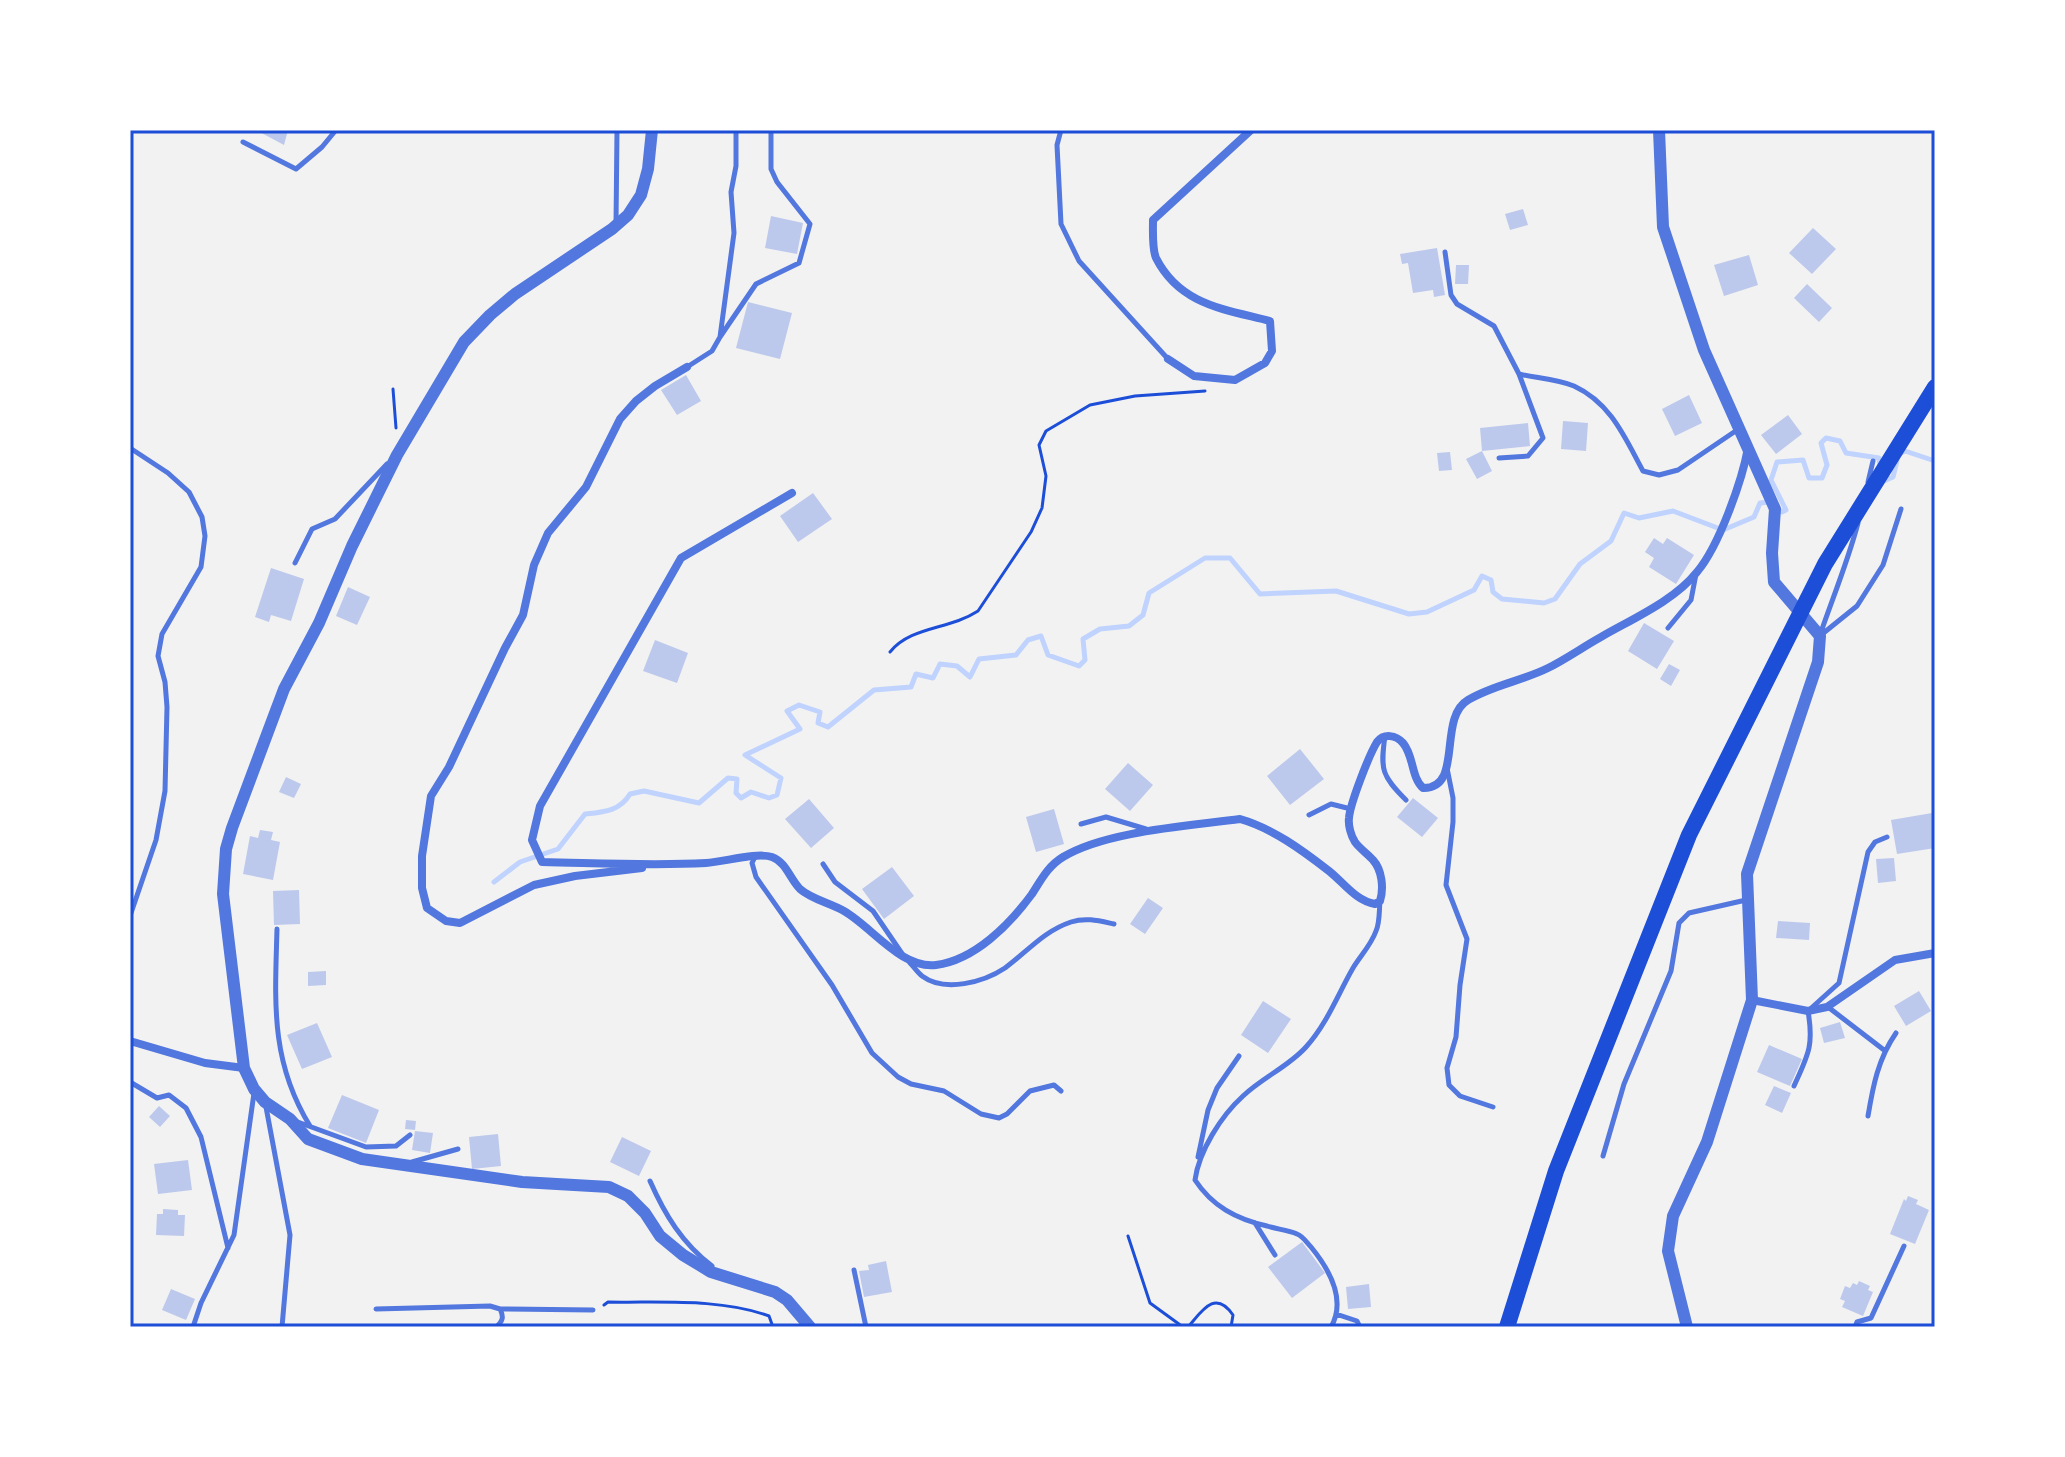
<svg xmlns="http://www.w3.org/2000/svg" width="2065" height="1457" font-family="Commissioner,sans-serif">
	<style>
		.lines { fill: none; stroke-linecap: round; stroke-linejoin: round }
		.stream { stroke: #bfd3fe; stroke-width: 5 }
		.building { fill: #bdc9ec }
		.path { stroke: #1d4ed8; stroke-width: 3 }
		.service { stroke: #5277de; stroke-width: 5 }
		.minor { stroke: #5277de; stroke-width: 8 }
		.tertiary { stroke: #5277de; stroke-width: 12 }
		.trunk { stroke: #1d4ed8; stroke-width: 16 }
		.neatline { fill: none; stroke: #1d4ed8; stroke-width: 3 }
	</style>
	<rect width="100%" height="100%" fill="#f2f2f2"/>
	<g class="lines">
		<!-- stream -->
		<path class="stream" d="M1901,453L1905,451L1935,461
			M1884,481L1893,477L1897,461
			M1777,508L1782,512L1786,510L1771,480L1777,462L1803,460L1809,478H1822L1827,465L1821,443L1826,438L1840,441L1846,453L1879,458L1880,466
			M494,882L520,862L558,849L585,814C604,812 620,811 630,794L644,791L699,803L728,778L737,779L736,793L741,798L751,792L769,798L777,795L781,778L745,755L800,729L787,711L799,705L820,712L818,723L828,727L874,690L911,687L916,674L933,678L940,664L957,666L970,677L979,659L1016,655L1028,640L1041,636L1048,655L1079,666L1085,660L1083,639L1100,629L1129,626L1143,615L1149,593L1205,558H1230L1260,594L1336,591L1409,614L1427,612L1474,590L1482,576L1491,580L1493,592L1502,599L1544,603L1555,599L1580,564L1611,541L1624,513L1639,518L1673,511L1723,530L1754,517L1760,503L1770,502"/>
	</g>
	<!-- building -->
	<path class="building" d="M256,130H288L284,145Z
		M1523,209L1528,225L1510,230L1505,214Z
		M771,216L803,223L797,254L765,248Z
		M1813,228L1836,249L1812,274L1789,253Z
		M1437,248L1445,295L1434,297L1433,290L1413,293L1408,263L1402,264L1400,254Z
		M1749,255L1758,285L1724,296L1714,265Z
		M1456,265H1469L1468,284H1455Z
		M1807,284L1832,308L1819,322L1794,298Z
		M748,302L792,313L780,359L736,348Z
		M686,375L701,401L677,415L661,390Z
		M1689,395L1702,423L1675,436L1662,409Z
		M1788,415L1802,434L1776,454L1761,435Z
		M1563,421L1588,423L1586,451L1561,449Z
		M1528,423L1530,446L1482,451L1480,428Z
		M1482,451L1492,471L1477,479L1466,459Z
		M1450,452L1452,470L1439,471L1437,453Z
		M813,493L832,519L798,542L780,516Z
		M1654,538L1663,544L1667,538L1694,555L1676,584L1649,567L1654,558L1645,552Z
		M271,568L304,579L291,621L271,615L269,622L255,617Z
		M348,587L370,597L357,625L336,616Z
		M1644,623L1674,641L1657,669L1628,651Z
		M655,640L688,653L677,683L643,671Z
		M1669,664L1680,670L1671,686L1660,679Z
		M1300,749L1324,779L1290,805L1267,776Z
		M1128,763L1153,785L1130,811L1105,789Z
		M286,777L301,784L294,798L279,792Z
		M1413,798L1438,818L1422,837L1397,817Z
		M809,799L834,828L811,848L785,819Z
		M1054,809L1064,844L1036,852L1026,817Z
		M1932,813L1935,848L1897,854L1891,820Z
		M260,830L273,832L271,840L280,842L273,880L243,874L250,836L258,838Z
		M1894,858L1896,881L1878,883L1876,859Z
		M892,867L914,896L884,919L862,889Z
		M299,890L300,924L274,925L273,891Z
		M1148,898L1163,908L1145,934L1130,924Z
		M1778,921L1810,923L1809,940L1776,938Z
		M326,971V985L308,986V972Z
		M1919,991L1931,1011L1906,1026L1894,1006Z
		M1263,1001L1291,1019L1268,1053L1241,1035Z
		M1840,1022L1845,1038L1824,1043L1820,1028Z
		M317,1023L332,1057L302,1069L287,1035Z
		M1769,1045L1802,1059L1790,1086L1757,1072Z
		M1774,1086L1791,1093L1782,1113L1765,1105Z
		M342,1095L379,1110L366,1143L328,1128Z
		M159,1106L170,1116L160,1127L149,1117Z
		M406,1120L416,1121L415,1130L405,1129Z
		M415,1131L433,1133L430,1153L412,1150Z
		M498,1134L501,1166L472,1169L469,1137Z
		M622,1137L651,1151L639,1176L610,1162Z
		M188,1160L192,1190L158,1194L154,1164Z
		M1908,1196L1918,1200L1916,1204L1929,1210L1915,1244L1890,1234L1904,1199L1906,1201Z
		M163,1209L178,1210V1215H185L184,1236L156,1235L157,1214H163Z
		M1302,1242L1325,1273L1292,1298L1268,1267Z
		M886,1261L892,1292L864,1297L859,1271L869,1270L868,1265Z
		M1859,1281L1870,1286L1868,1290L1873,1292L1863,1316L1842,1307L1845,1301L1840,1299L1845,1286L1850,1288L1853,1283L1857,1285Z
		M1369,1284L1371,1307L1348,1309L1346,1287Z
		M171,1289L195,1299L186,1320L162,1310Z"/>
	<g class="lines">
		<!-- path -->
		<path class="path" d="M393,389L396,428
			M890,652C911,626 949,630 978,611L1031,532L1042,508L1046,476L1039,445L1046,431L1090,405L1135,396L1205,391
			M1128,1236L1150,1303L1183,1327
			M604,1305L608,1302C660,1303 720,1298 769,1316L773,1327
			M1188,1327C1202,1311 1215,1289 1233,1315L1231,1327"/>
		<!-- service -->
		<path class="service" d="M1061,130L1057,145L1061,224L1079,261L1168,359
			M243,142L296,169L322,147L336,130
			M616,224L617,130
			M1445,252L1451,295L1457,304L1494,326L1519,374C1536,378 1557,379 1574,386C1611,403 1625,438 1643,471L1659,475L1678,470L1740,428
			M720,337L756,284L799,263L810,224L777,182L771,169V130
			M687,367L712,351L720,337L734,233L731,192L736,166V130
			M130,448L168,473L189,492L202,517L205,536L201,567L162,634L158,656L165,682L167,707L165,791L156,840L130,916
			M1499,458L1528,456L1543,438L1519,374
			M1868,482L1873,461
			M295,563L312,529L335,519L387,464
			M1668,628L1691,600L1696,574
			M1820,635C1833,597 1848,561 1858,523
			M1821,635L1857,606L1883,565L1901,509
			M1385,736C1380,770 1382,776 1406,800
			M1447,768L1453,798V822L1446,885L1467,939L1460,985L1456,1037L1447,1068L1449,1085L1460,1096L1493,1107
			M1309,815L1331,804L1351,809
			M1081,824L1106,817L1146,829
			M755,857L752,863L756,877L832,985L872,1053L898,1077L911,1084L944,1091L981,1114L999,1118L1007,1114L1030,1091L1054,1085L1061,1091
			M823,864L835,882L873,911L903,955
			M277,929C275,1002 270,1061 310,1126
			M910,963C914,967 918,973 922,976C945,993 984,982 1005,968C1028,951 1044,931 1071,922C1086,917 1100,921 1114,924
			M1828,1007L1884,1050
			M130,1082L157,1098L169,1095L186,1108L201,1137L228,1248
			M1794,1086C1808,1055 1814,1046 1808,1011L1839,983L1868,852L1875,842L1887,837
			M266,1107L290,1235L282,1327
			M1868,1116C1873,1086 1878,1059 1896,1033
			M295,1121L366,1147L396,1146L410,1135
			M1603,1156L1624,1084L1671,971L1679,923L1689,913L1746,900
			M1198,1157L1208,1110L1217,1088L1239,1056
			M412,1162L458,1149
			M650,1181C665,1215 682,1243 712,1266
			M1255,1223L1275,1255
			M854,1270L866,1327
			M376,1309L490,1306L500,1309C504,1317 503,1321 496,1327
			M500,1309L593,1310
			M1336,1314L1357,1321L1360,1327
			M193,1327L201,1303L234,1235L254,1093
			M1331,1327C1347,1299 1329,1269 1311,1247C1307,1243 1303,1236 1297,1234C1288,1230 1276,1229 1267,1226C1236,1219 1212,1206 1195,1180C1199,1151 1221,1116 1243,1096C1263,1077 1288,1067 1306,1047C1327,1024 1338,994 1353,968C1361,955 1371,945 1376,931C1380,922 1379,911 1380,901
			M1855,1327L1857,1322L1871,1318L1904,1246"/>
		<!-- minor -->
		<path class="minor" d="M1168,359L1194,376L1235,380L1265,363L1272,351L1270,321C1224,309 1180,305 1156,258C1152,249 1153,232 1153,220L1251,130
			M792,493L681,558L540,806L532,840L542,862C596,863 652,866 706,863C724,862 757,852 772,857C786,862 790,879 800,889C811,899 830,903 844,911C872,927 901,969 936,965C975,960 1010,924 1032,894C1041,880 1048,866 1063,857C1106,831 1189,826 1240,819C1272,828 1302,850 1329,871C1344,883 1356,901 1375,904L1380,901C1384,888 1382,870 1373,860C1368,854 1360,849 1355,842C1351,836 1348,825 1349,818C1350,804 1369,755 1377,742C1384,733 1396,735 1403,743C1414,756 1411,777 1423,788C1464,789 1437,718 1468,700C1493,685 1522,681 1548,668C1566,659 1583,647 1601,637C1632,619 1674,601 1697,572C1719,546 1742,481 1748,448
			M642,868L575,876L534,885L460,923L446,921L427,908L422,888V856L431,796L449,767L505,648L523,615L534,565L548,533L586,487L620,419L636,401L655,386L687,367
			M1752,1000L1808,1011L1827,1007L1895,960L1935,953
			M130,1041L205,1063L244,1068"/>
		<!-- tertiary -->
		<path class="tertiary" d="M652,130L648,169L641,195L628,215L612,229L515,294L490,315L464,342L397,455L352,546L319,623L284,689L232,828L226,849L223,894L244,1068L254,1089L265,1102L290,1119L308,1139L362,1159L522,1182L609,1187L628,1196L645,1213L660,1236L683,1255L711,1272L775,1292L787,1300L810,1327
			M1659,130L1663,227L1704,350L1775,509L1772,553L1774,582L1820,636L1818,662L1747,874L1752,1000L1707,1142L1673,1216L1668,1251L1687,1327"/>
		<!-- trunk -->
		<path class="trunk" d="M1507,1327L1556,1171L1689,835L1825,564L1935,387"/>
	</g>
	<!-- border -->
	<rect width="2065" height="1457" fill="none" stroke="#ffffff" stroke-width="264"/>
	<rect x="132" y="132" width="1801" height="1193" class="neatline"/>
</svg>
